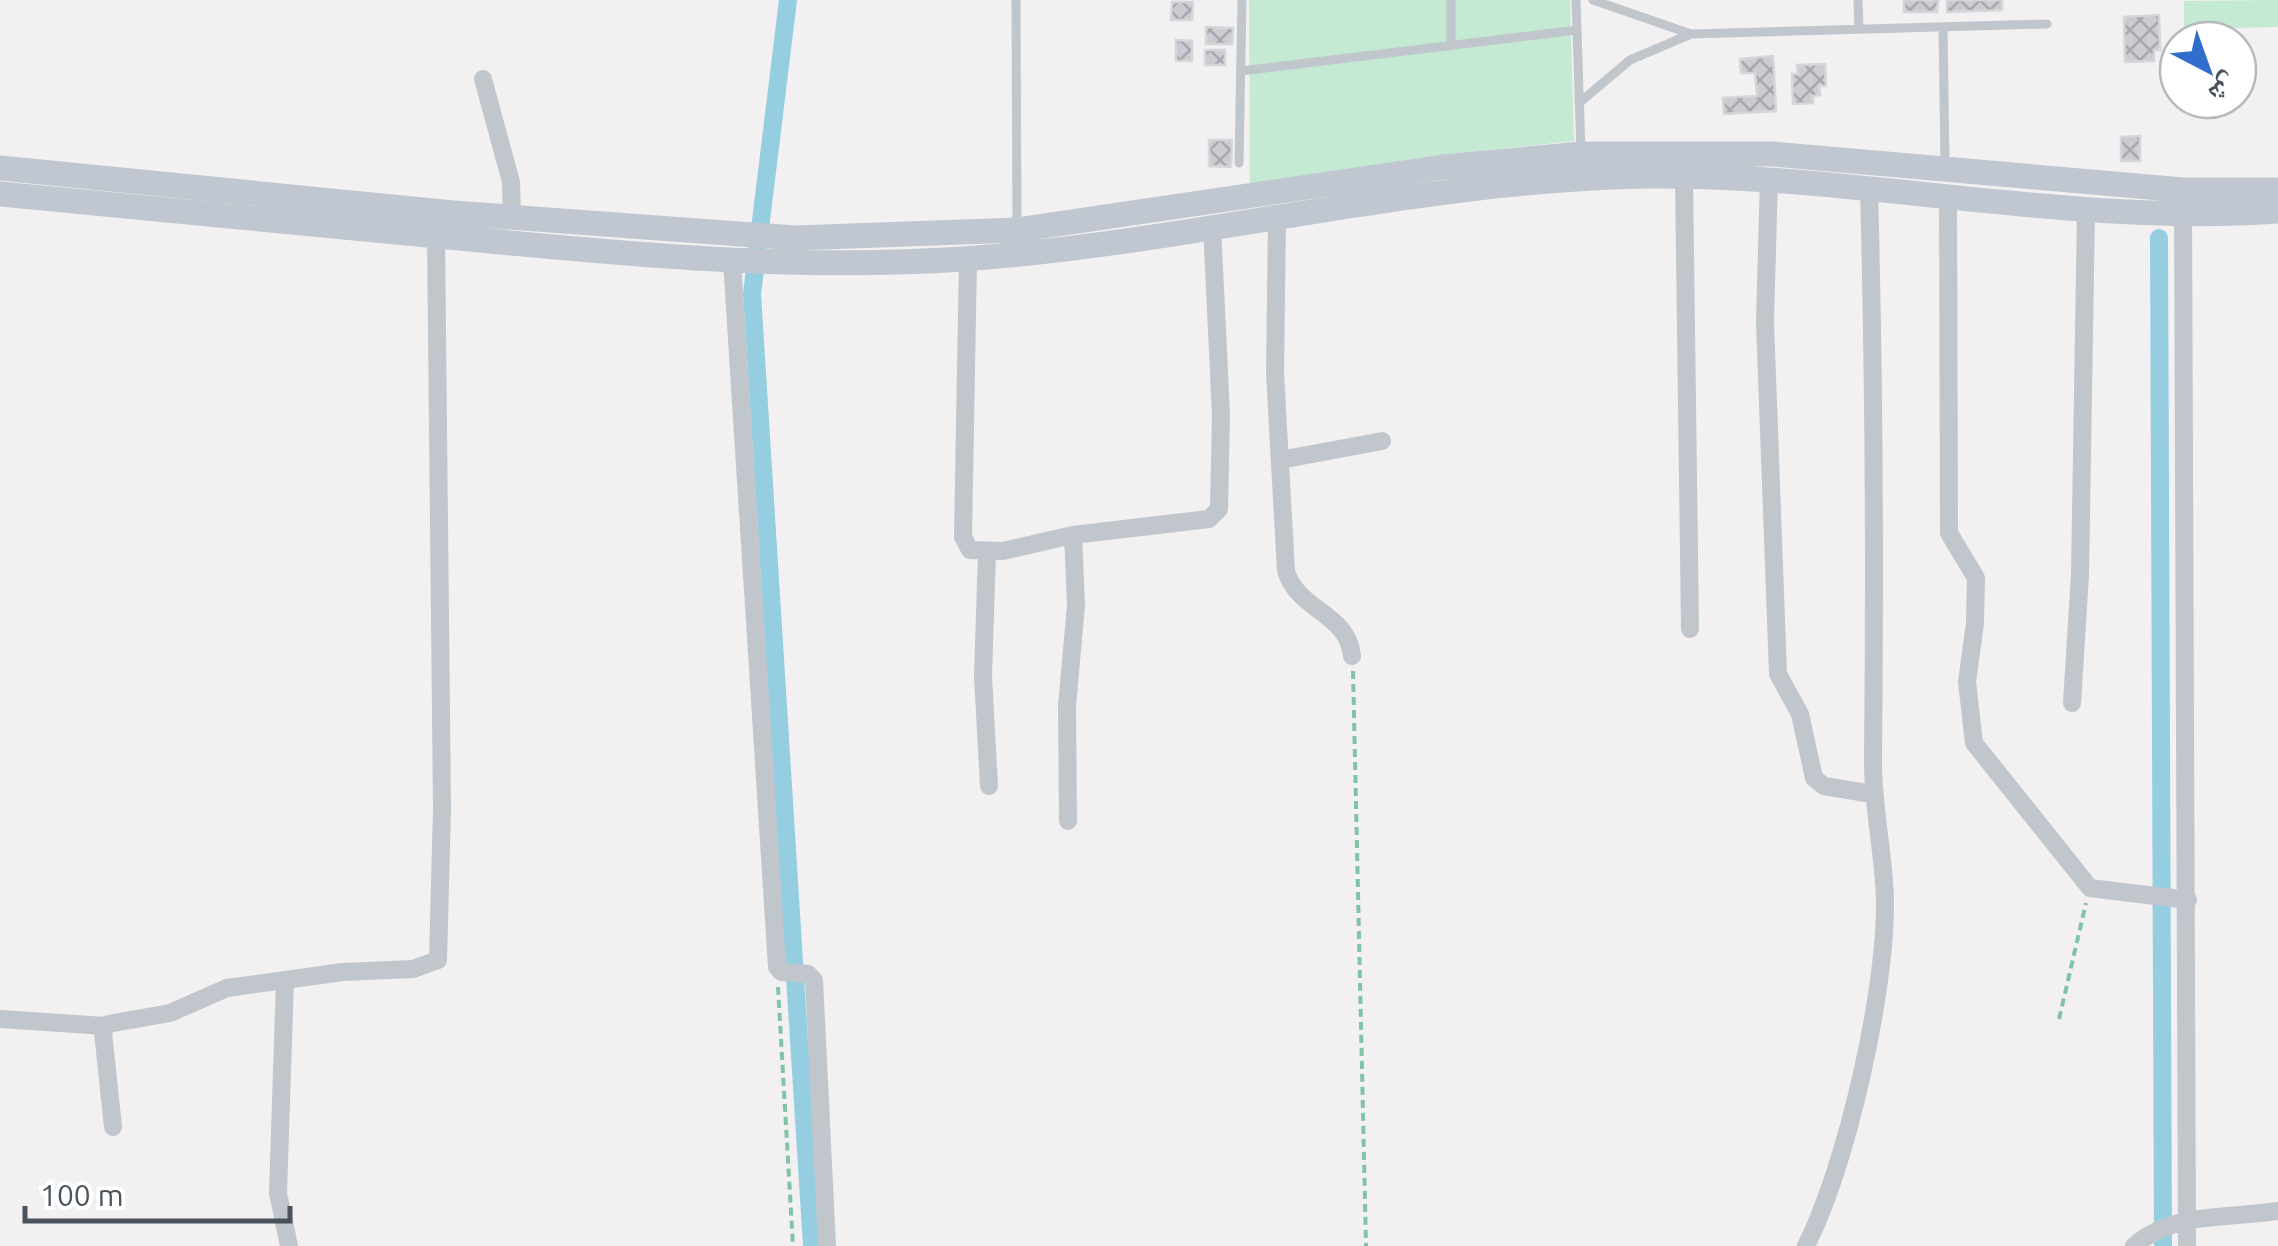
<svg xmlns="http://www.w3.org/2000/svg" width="2278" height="1246" font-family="Ubuntu,'Noto Naskh Arabic',sans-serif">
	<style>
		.green { fill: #c4ead4 }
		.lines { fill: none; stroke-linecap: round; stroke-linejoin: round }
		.canal { stroke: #96cee1; stroke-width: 18 }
		.building { fill: url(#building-cross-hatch); stroke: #d4d6da; stroke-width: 2.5 }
		.path { stroke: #80c4a5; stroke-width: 4; stroke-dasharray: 8 5; stroke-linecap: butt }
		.lane { stroke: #c0c6cc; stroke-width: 9 }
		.street { stroke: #c0c6cc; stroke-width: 18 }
		.secondary { stroke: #c0c7d1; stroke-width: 25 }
	</style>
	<defs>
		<pattern id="building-cross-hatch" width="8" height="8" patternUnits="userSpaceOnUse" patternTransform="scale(2.5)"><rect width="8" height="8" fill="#cbccd1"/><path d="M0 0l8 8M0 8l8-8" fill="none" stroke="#a7a8ad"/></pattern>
	</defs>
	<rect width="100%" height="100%" fill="#f2f0f0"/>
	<!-- green -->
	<path class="green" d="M1249,0H1570L1574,141L1433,156L1250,184Z
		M2278,0V27L2184,29V1Z"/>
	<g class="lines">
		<!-- canal -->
		<path class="canal" d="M788,0L752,294L812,1246
			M2159,238L2163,1246"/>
	</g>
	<!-- building -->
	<path class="building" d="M1904,0H1938L1937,12H1904Z
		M1947,0H2002V10L1947,12Z
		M1172,2H1193L1192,20H1171Z
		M2159,15L2160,50H2154V61L2125,62L2124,17Z
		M1206,27L1233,28L1232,44H1206Z
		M1176,40L1192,41V61H1176Z
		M1205,50H1225V65H1205Z
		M1773,56L1776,111L1724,114L1723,98L1757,96L1755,73H1741L1740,59Z
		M1825,64L1826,86H1819L1820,95L1813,96V103L1793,104L1792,74H1798L1797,65Z
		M2140,136V161H2121V137Z
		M1209,140H1232L1231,167L1209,166Z"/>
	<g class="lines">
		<!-- path -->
		<path class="path" d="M1353,671L1366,1246
			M778,987L793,1246
			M2059,1019L2086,903"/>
		<!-- lane -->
		<path class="lane" d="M1016,0L1017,227
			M1451,0V46
			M1576,0L1581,152
			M1858,0L1859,29
			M1943,27L1945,164
			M1691,34L2047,24
			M1241,71L1577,30
			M1579,103L1630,60L1691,34L1593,0
			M1239,163L1242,0"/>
		<!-- street -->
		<path class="street" d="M483,79L511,182L512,218
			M1684,177L1690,629
			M1769,178L1765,322L1778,674L1800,714L1814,778L1824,786L1872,794
			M1948,198L1949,533L1976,578L1975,623L1967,682L1974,743L2090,888L2188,900
			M2183,206L2187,1246
			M1277,218L1275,373L1286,571C1298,611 1348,613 1352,656
			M968,259L963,537L970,550L1003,551L1073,535L1209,519L1219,509L1221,414L1212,226
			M732,261L777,967L781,972L808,974L814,980L827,1246
			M1280,460L1382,441
			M987,552L983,676L989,786
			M2072,703L2080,575L2086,211
			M1068,821L1067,706L1076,605L1073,535
			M285,980L278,1193L289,1246
			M0,1019L105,1026
			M113,1127L103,1032L108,1024L170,1013L227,988L343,972L413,969L438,960L442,809L436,236
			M1806,1246C1847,1164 1886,992 1885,901C1884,852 1872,806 1873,757C1875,568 1874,378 1869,189
			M2134,1246C2174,1211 2228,1219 2278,1211"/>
		<!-- secondary -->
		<path class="secondary" d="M0,168L453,213L796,238L1017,230L1443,167L1581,154H1773L2183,190H2278
			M0,194C156,209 313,224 469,239C634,255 797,270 963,259C1191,243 1417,180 1647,176C1859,174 2066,226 2278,211"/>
	</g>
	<!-- north arrow -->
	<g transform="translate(2208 70) rotate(139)"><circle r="48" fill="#ffffff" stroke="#b7babd" stroke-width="2.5"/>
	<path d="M0-8L18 38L0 25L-18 38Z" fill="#306dcc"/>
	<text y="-15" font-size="28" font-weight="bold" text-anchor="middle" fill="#4a525b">ش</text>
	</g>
	<!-- scale -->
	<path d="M25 1206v15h265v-15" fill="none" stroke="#4a525b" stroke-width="5"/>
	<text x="40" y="1206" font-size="30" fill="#4a525b" stroke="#ffffff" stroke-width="8" paint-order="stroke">100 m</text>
</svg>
